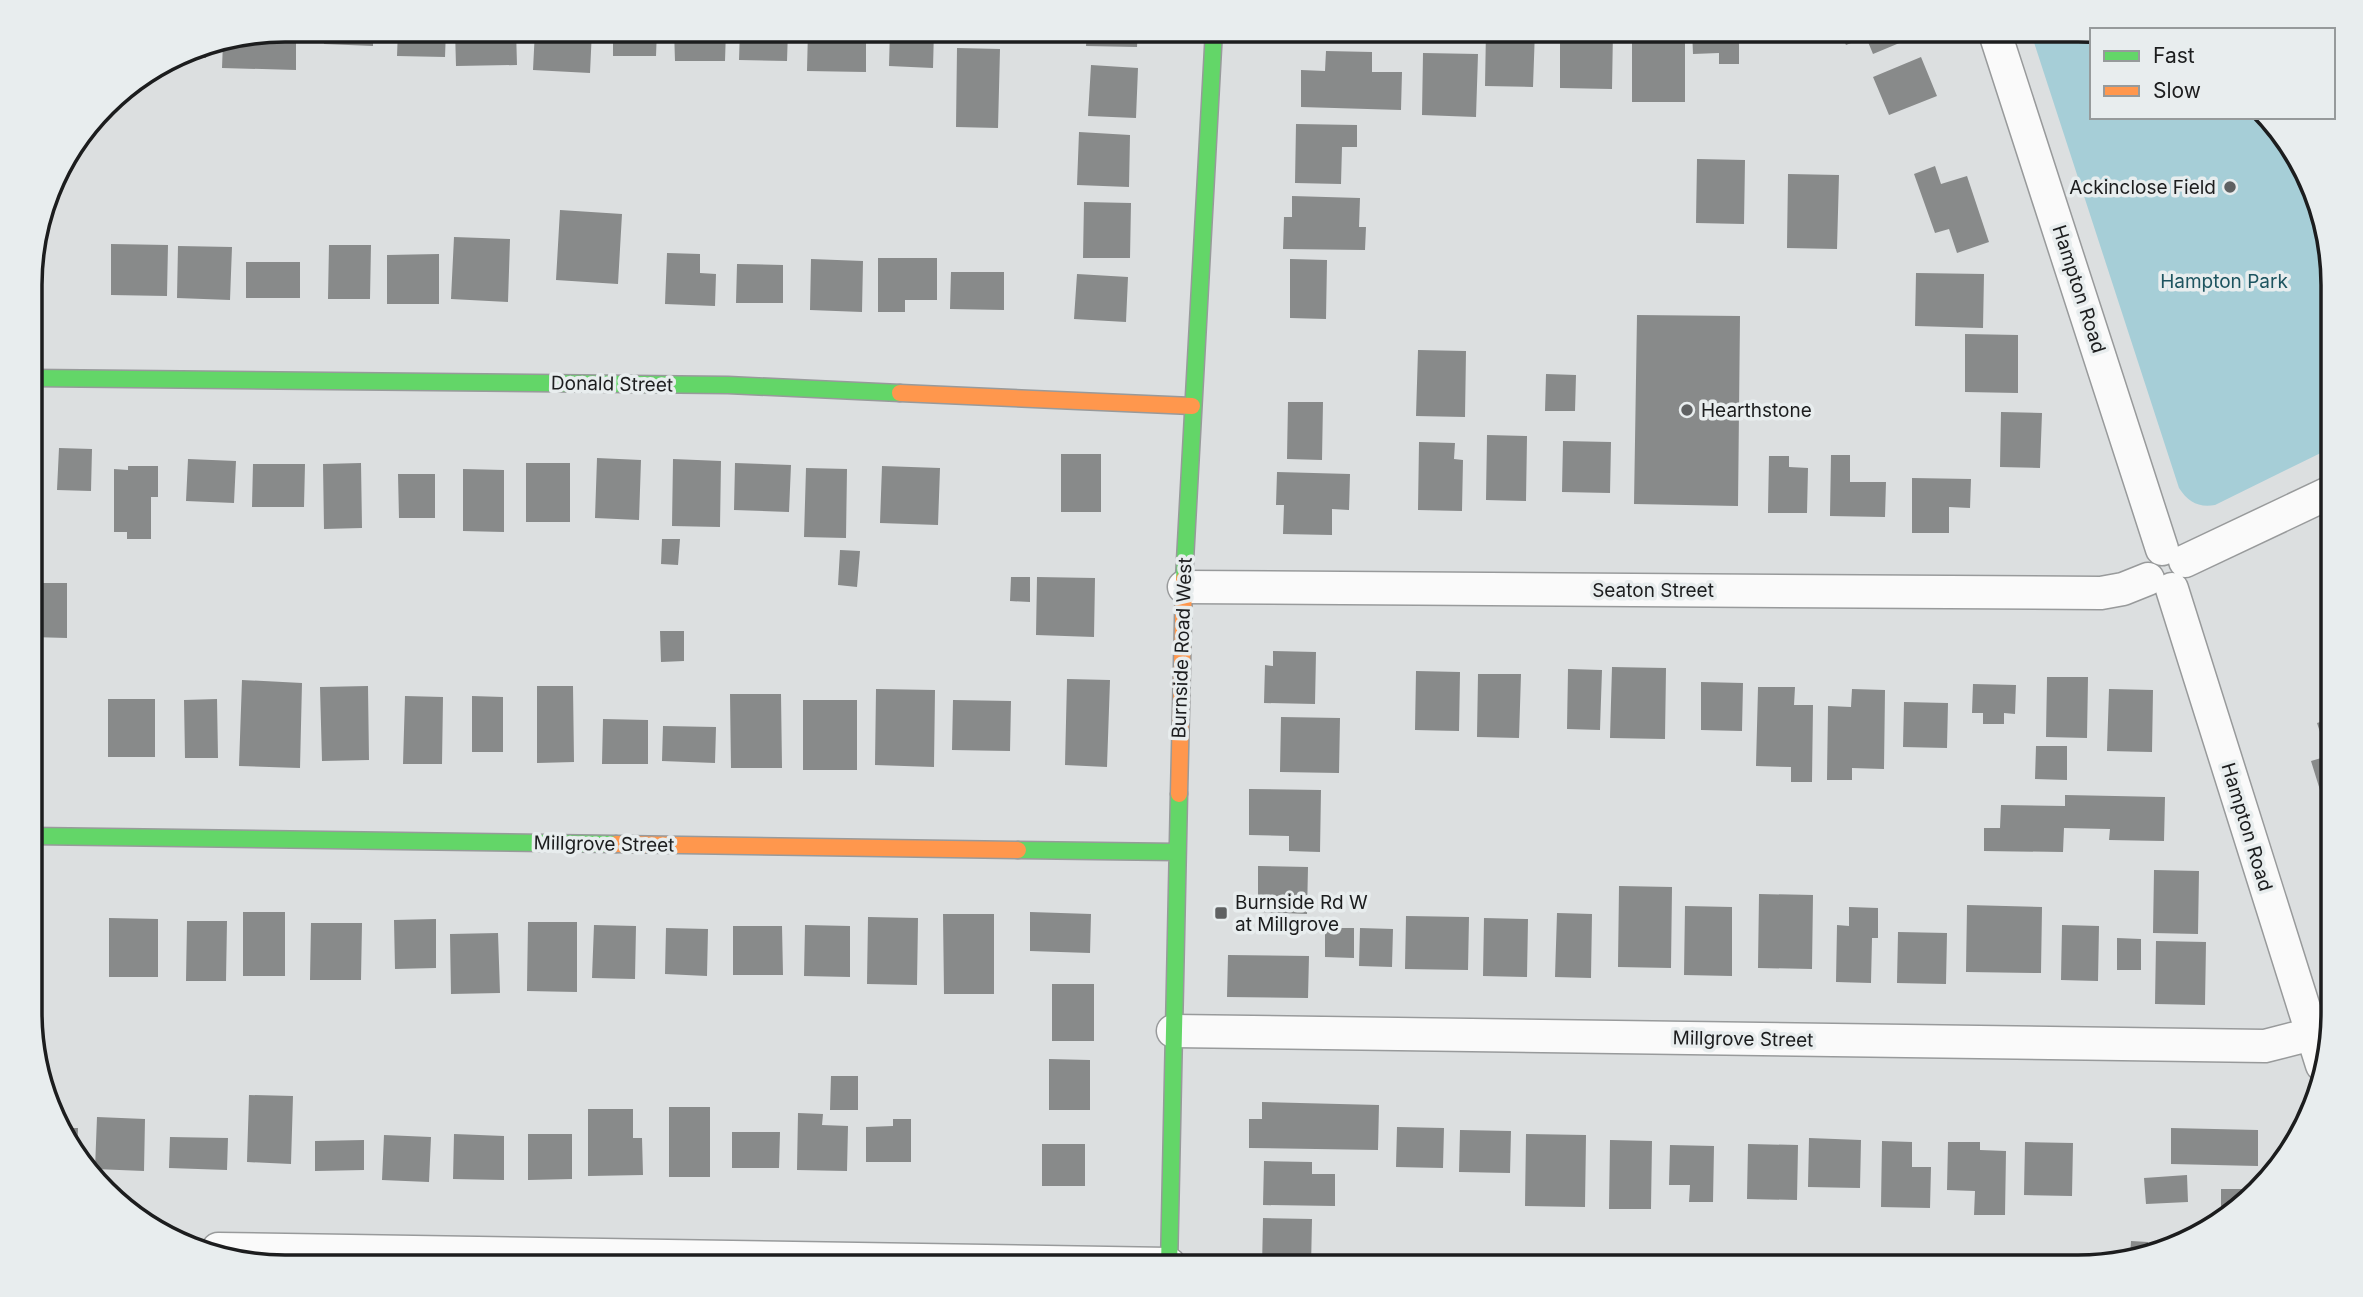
<svg xmlns="http://www.w3.org/2000/svg" width="2363" height="1297" font-family="Inter,sans-serif">
	<style>
		.green { fill: #a6ced7 }
		.building { fill: #888a8a }
		.lines { fill: none; stroke-linecap: round; stroke-linejoin: round }
		.street-casing { stroke: #989a9b; stroke-width: 35 }
		.fast-casing { stroke: #989a9b; stroke-width: 19 }
		.slow-casing { stroke: #989a9b; stroke-width: 19 }
		.street { stroke: #fafafa; stroke-width: 32 }
		.fast { stroke: #63d668; stroke-width: 16 }
		.slow { stroke: #ff974d; stroke-width: 16 }
		.poi-dot { fill: #5f6162; stroke: #e8edee; stroke-width: 2.5 }
		.labels { text-anchor: middle; dominant-baseline: central; stroke-width: 7; stroke-linejoin: round; paint-order: stroke }
		.poi-label { font-size: 19px; fill: #1c1d1e; stroke: #e8edee; text-anchor: start }
		.park-label { font-size: 19px; fill: #1d545f; stroke: #e8edee }
		.street-label { font-size: 19px; fill: #1c1d1e; stroke: #e8edee }
		.rim { fill: none; stroke: #1c1d1e; stroke-width: 3.5 }
	</style>
	<rect width="100%" height="100%" fill="#dcdfe0"/>
	<!-- green -->
	<path class="green" d="M2030,30H2079L2092,33V117H2263L2291,143L2333,268V447L2215,505C2199,508 2188,502 2179,488Z"/>
	<!-- building -->
	<path class="building" d="M285,30H296V70L222,68L223,42Z
		M324,30H373V46L324,44Z
		M398,30H446L445,57L397,56Z
		M455,30H516L517,65L456,66Z
		M535,30H592L590,73L533,70Z
		M613,30H657L656,56H613Z
		M674,30H726L725,61H675Z
		M740,30H788L787,61L739,60Z
		M808,30H866V72L807,71Z
		M890,30H934L933,68L889,66Z
		M1087,30H1138L1137,47L1086,46Z
		M1285,30H1343V40L1285,39Z
		M1486,30H1535L1533,87L1485,86Z
		M1560,30H1613L1612,89L1560,88Z
		M1632,30H1685V102H1632Z
		M1692,30H1739V64H1719V53L1693,54Z
		M1839,30H1919L1921,34L1873,54L1866,37L1846,45Z
		M207,45L206,58L175,57L187,49Z
		M957,48L1000,49L998,128L956,127Z
		M1326,51L1372,52V72H1402L1401,110L1301,107V70L1325,71Z
		M1423,53L1478,54L1476,117L1422,115Z
		M1921,57L1937,96L1889,115L1873,77Z
		M1091,65L1138,68L1136,118L1088,116Z
		M1296,124L1357,125V147H1342L1341,184L1295,183Z
		M1079,132L1130,135L1129,187L1077,185Z
		M1697,159L1745,160L1744,224L1696,223Z
		M1935,166L1941,184L1967,176L1989,242L1957,253L1949,229L1935,233L1914,174Z
		M1788,174L1839,175L1837,249L1787,248Z
		M1292,196L1360,198L1359,227H1366L1365,250L1283,249L1284,217H1292Z
		M1084,202L1131,203L1130,258H1083Z
		M560,210L622,214L618,284L556,280Z
		M454,237L510,239L508,302L451,299Z
		M111,244L168,245L167,296L111,295Z
		M329,245H371L370,299H328Z
		M178,246L232,247L230,300L177,298Z
		M667,253L700,254V273L716,274L715,306L665,304Z
		M439,254V304H387V255Z
		M878,258H937V300H905V312H878Z
		M811,259L863,261L862,312L810,310Z
		M1290,259L1327,260L1326,319L1290,318Z
		M246,262H300V298H246Z
		M737,264L783,265V303H736Z
		M32,265H43V318H32Z
		M951,272H1004V310L950,309Z
		M1916,273L1984,274L1983,328L1915,326Z
		M1077,274L1128,277L1126,322L1074,319Z
		M1637,315L1740,316L1738,506L1634,504Z
		M1965,334L2018,335V393L1965,392Z
		M1418,350L1466,351L1465,417L1416,416Z
		M1546,374L1576,375L1575,411H1545Z
		M1288,402H1323L1322,460L1287,459Z
		M2001,412L2042,413L2040,468L2000,467Z
		M1487,435L1527,436L1526,501L1486,500Z
		M1563,441L1611,442L1610,493L1562,492Z
		M1419,442L1455,443L1454,459L1463,460L1462,511L1418,510Z
		M59,448L92,449L91,491L57,490Z
		M1061,454H1101V512H1061Z
		M1831,455H1850V482H1886L1885,517L1830,516Z
		M1769,456H1789V467L1808,468L1807,513H1768Z
		M597,458L641,460L639,520L595,518Z
		M188,459L236,461L234,503L186,501Z
		M673,459L721,461L720,527L672,526Z
		M361,463L362,528L324,529L323,464Z
		M526,463H570V522H526Z
		M735,463L791,465L789,512L734,510Z
		M253,464H305L304,507H252Z
		M128,466H158V497H151V539H127V532H114V469L128,470Z
		M882,466L940,468L938,525L880,523Z
		M806,468L847,469L846,538L804,537Z
		M463,469L504,470V532L463,531Z
		M1277,472L1350,474L1349,510L1332,509V535L1283,534L1284,505H1276Z
		M398,474H435V518H399Z
		M1912,478L1971,479L1970,508L1949,507V533H1912Z
		M662,539H680L678,565L661,564Z
		M840,550L860,551L857,587L838,585Z
		M1011,577H1030V602L1010,601Z
		M1037,577L1095,578L1094,637L1036,635Z
		M32,583H67V638L32,637Z
		M660,631H684V661L661,662Z
		M1273,651L1316,652L1315,704L1264,703L1265,665L1273,666Z
		M1612,667L1666,668L1665,739L1610,738Z
		M1568,669L1602,670L1600,730L1567,729Z
		M1416,671L1460,672L1459,731L1415,730Z
		M1478,674H1521L1519,738L1477,737Z
		M2047,677H2088L2087,738L2046,737Z
		M1067,679L1110,680L1107,767L1065,765Z
		M242,680L302,683L300,768L239,766Z
		M1701,682L1743,683L1742,731L1701,730Z
		M1973,684L2016,685L2015,714L2004,713V724H1983V713H1972Z
		M368,686L369,760L322,761L320,687Z
		M537,686H573L574,762L537,763Z
		M1758,687H1795L1794,705H1813L1812,782H1791V767L1756,766Z
		M876,689L935,690L934,767L875,765Z
		M1852,689L1885,690L1884,769L1852,768V780H1827L1828,706L1851,707Z
		M2109,689L2153,690L2152,752L2107,751Z
		M730,694H781L782,768H731Z
		M405,696L443,697L442,764H403Z
		M472,696L503,697V752H472Z
		M108,699H155V757H108Z
		M217,699L218,758H185L184,700Z
		M803,700H857V770H803Z
		M953,700L1011,701L1010,751L952,750Z
		M1904,702L1948,703L1947,748L1903,747Z
		M1281,717L1340,718L1339,773L1280,772Z
		M2333,718V829H2332L2311,761L2328,756L2317,723Z
		M603,719L648,720V764H602Z
		M663,726L716,727L715,763L662,761Z
		M2036,746H2067V780L2035,779Z
		M1249,789L1321,790L1320,852L1289,851V836L1249,835Z
		M2065,795L2165,797L2164,841L2109,840L2110,829L2064,828L2063,852L1984,851V828H2000L2001,805L2065,806Z
		M1258,866L1308,867L1307,914L1258,912Z
		M2154,870L2199,871L2198,934L2153,933Z
		M1619,886L1672,887L1671,968L1618,967Z
		M1759,894L1813,895L1812,969L1758,968Z
		M1967,905L2042,907L2041,973L1966,972Z
		M1685,906L1732,907V976L1684,975Z
		M1849,907L1878,908V938H1872L1871,983L1836,982L1837,925L1849,926Z
		M243,912H285V976H243Z
		M1030,912L1091,914L1090,953L1030,951Z
		M1557,913L1592,914L1591,978L1555,977Z
		M943,914H994V994H944Z
		M1406,916L1469,917L1468,970L1405,969Z
		M868,917L918,918L917,985L867,984Z
		M109,918L158,919V977H109Z
		M1484,918L1528,919L1527,977L1483,976Z
		M436,919V968L395,969L394,920Z
		M187,921H227L226,981H186Z
		M528,922H577V992L527,991Z
		M311,923H362L361,980H310Z
		M594,925L636,926L635,979L592,978Z
		M805,925L850,926V977L804,976Z
		M2062,925L2099,926L2098,981L2061,980Z
		M733,926H782L783,975H733Z
		M666,928L708,929L707,976L665,974Z
		M1325,928H1354V958L1325,957Z
		M1360,928L1393,929L1392,967L1359,966Z
		M1898,932L1947,933L1946,984L1897,983Z
		M498,933L500,993L451,994L450,934Z
		M2117,938L2141,939V970H2117Z
		M2156,941L2206,942L2205,1005L2155,1004Z
		M1228,955L1309,956L1308,998L1227,997Z
		M1052,984H1094V1041H1052Z
		M1049,1059L1090,1060V1110H1049Z
		M831,1076H858V1110H830Z
		M249,1095L293,1096L291,1164L247,1162Z
		M1262,1102L1379,1105L1378,1150L1249,1148V1119H1262Z
		M669,1107H710V1177H669Z
		M588,1109H633V1138H642L643,1175L588,1176Z
		M798,1113L823,1114L822,1125L848,1126L847,1171L797,1170Z
		M97,1117L145,1119L144,1171L95,1169Z
		M893,1119H911V1162H866V1127L893,1126Z
		M1397,1127L1444,1128L1443,1168L1396,1167Z
		M63,1128H78L77,1158L73,1154Z
		M2171,1128L2258,1130V1166L2171,1164Z
		M1460,1130L1511,1131L1510,1173L1459,1172Z
		M732,1132H780L779,1168H732Z
		M454,1134L504,1136V1180L453,1179Z
		M528,1134H572V1179L528,1180Z
		M1526,1134L1586,1135L1585,1207L1525,1206Z
		M384,1135L431,1137L429,1182L382,1180Z
		M170,1137L228,1138L227,1170L169,1168Z
		M1809,1138L1861,1140L1860,1188L1808,1187Z
		M364,1140V1170L315,1171V1141Z
		M1610,1140L1652,1141L1651,1209H1609Z
		M1882,1141L1912,1142V1167H1931L1930,1208L1881,1207Z
		M1948,1142H1980V1150L2006,1151L2005,1215H1974L1975,1191L1947,1190Z
		M2025,1142L2073,1143L2072,1196L2024,1195Z
		M1042,1144H1085V1186H1042Z
		M1748,1144L1798,1145L1797,1200L1747,1199Z
		M1670,1145L1714,1146L1713,1202H1689L1690,1185H1669Z
		M1264,1161L1312,1162V1174H1335V1206L1263,1205Z
		M2187,1175L2188,1202L2146,1204L2144,1178Z
		M2221,1189H2250L2221,1218Z
		M1263,1218L1312,1219L1311,1267H1262Z
		M2167,1239H2183V1240L2167,1245Z
		M2131,1241L2148,1242V1251L2130,1256Z
		M1596,1255L1629,1256V1267H1596Z"/>
	<g class="lines">
		<defs>
			<path id="street" d="M1994,30L2162,549
				M2185,561L2333,491
				M1184,587L2101,593L2123,589L2148,579
				M2172,589L2322,1065
				M1173,1031L2265,1046L2312,1034
				M218,1249L1169,1264"/>
			<path id="fast" d="M32,378L728,385L900,393
				M1184,579L1214,30
				M32,836L616,844
				M1018,850L1176,852
				M1169,1267L1179,794"/>
			<path id="slow" d="M900,393L1192,406
				M1179,794L1184,579
				M616,844L1018,850"/>
		</defs>
		<!-- street casing -->
		<use href="#street" class="street-casing"/>
		<!-- fast casing -->
		<use href="#fast" class="fast-casing"/>
		<!-- slow casing -->
		<use href="#slow" class="slow-casing"/>
		<!-- street -->
		<use href="#street" class="street"/>
		<!-- fast -->
		<use href="#fast" class="fast"/>
		<!-- slow -->
		<use href="#slow" class="slow"/>
	</g>
	<!-- markers -->
	<g class="poi-dot">
		<circle cx="2230" cy="187" r="7"/>
		<circle cx="1687" cy="410" r="7"/>
		<rect x="1214" y="906" width="14" height="14" rx="3.5"/>
	</g>
	<g class="labels">
		<!-- poi labels -->
		<g class="poi-label">
			<text x="2216" y="187" text-anchor="end">Ackinclose Field</text>
			<text x="1701" y="410">Hearthstone</text>
			<text x="1235" y="902">Burnside Rd W<tspan x="1235" dy="22">at Millgrove</tspan></text>
		</g>
		<!-- park labels -->
		<g class="park-label">
			<text x="2224" y="281">Hampton Park</text>
		</g>
		<!-- street labels -->
		<g class="street-label">
			<text transform="translate(2079 289) rotate(72)">Hampton Road</text>
			<text transform="translate(612 384) rotate(1)">Donald Street</text>
			<text x="1653" y="590">Seaton Street</text>
			<text transform="translate(1182 648) rotate(-88)">Burnside Road West</text>
			<text transform="translate(2247 827) rotate(73)">Hampton Road</text>
			<text transform="translate(604 844) rotate(1)">Millgrove Street</text>
			<text transform="translate(1743 1039) rotate(1)">Millgrove Street</text>
		</g>
	</g>
	<!-- crop -->
	<path d="M0 0H2363V1297H0ZM285 42H2078A243 243 0 0 1 2321 285V1012A243 243 0 0 1 2078 1255H285A243 243 0 0 1 42 1012V285A243 243 0 0 1 285 42Z" fill="#e8edee" fill-rule="evenodd"/>
	<path class="rim" d="M285 42H2078A243 243 0 0 1 2321 285V1012A243 243 0 0 1 2078 1255H285A243 243 0 0 1 42 1012V285A243 243 0 0 1 285 42Z"/>
	<!-- legend -->
	<rect x="2090" y="28" width="245" height="91" fill="#e8edee" stroke="#969a9b" stroke-width="2"/>
	<rect x="2104" y="51" width="35" height="10" fill="#63d668" stroke="#969a9b" stroke-width="2"/>
	<text x="2153" y="63" font-size="21" fill="#1c1d1e">Fast</text>
	<rect x="2104" y="86" width="35" height="10" fill="#ff974d" stroke="#969a9b" stroke-width="2"/>
	<text x="2153" y="98" font-size="21" fill="#1c1d1e">Slow</text>
</svg>
